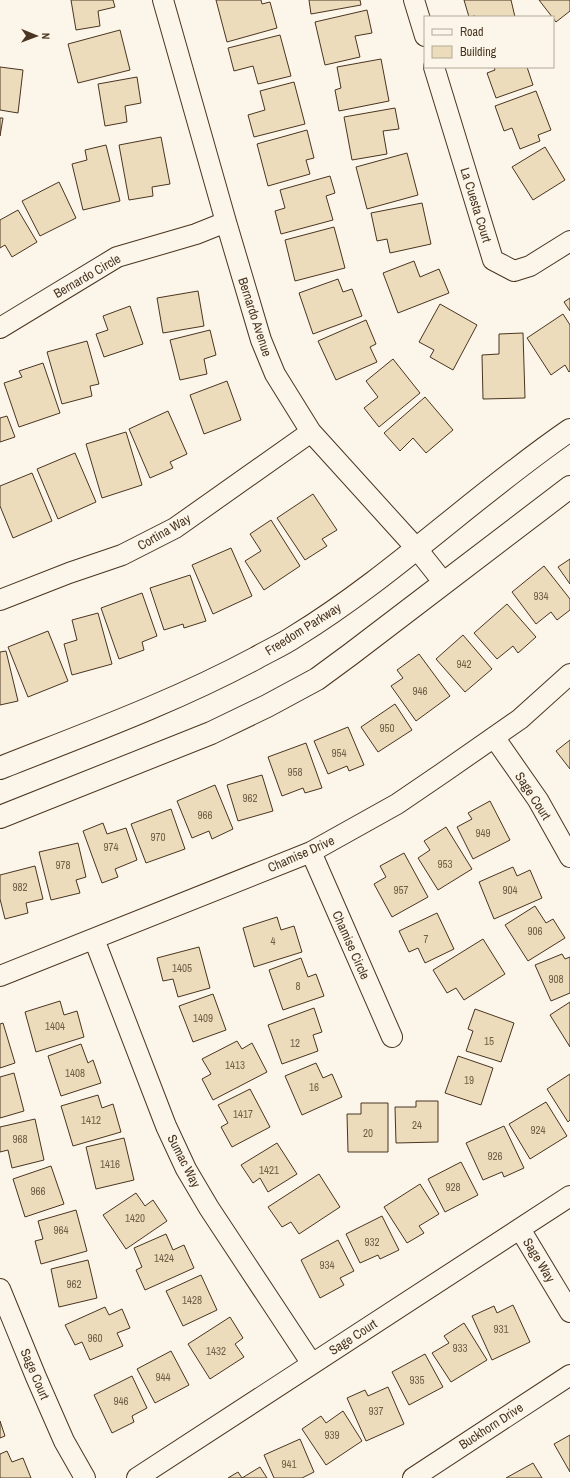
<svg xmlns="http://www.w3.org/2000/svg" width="570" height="1478" font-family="'Archivo Narrow',sans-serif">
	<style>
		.building { fill: #ecdcbc; stroke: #4a3520 }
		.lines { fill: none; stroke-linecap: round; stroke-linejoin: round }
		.street-casing { stroke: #4a3520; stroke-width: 22 }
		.secondary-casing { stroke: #4a3520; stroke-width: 24 }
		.street { stroke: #fbf6e9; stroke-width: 20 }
		.secondary { stroke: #fbf6e9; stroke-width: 22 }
		.labels { text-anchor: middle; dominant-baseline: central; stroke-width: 3; stroke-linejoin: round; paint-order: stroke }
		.number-label { font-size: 11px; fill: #725f47 }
		.street-label { font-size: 13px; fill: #4a3520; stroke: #fbf6e9 }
	</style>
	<rect width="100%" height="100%" fill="#fbf6e9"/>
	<!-- building -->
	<path class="building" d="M71,0H113L115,7L98,11L100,26L76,30Z
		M216,0H261L262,4L270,2L277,28L227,42Z
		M309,0H360L361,5L311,14Z
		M464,0H511L515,17H475V16L469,17Z
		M539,0H570V11L556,22Z
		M367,10L372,33L355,36L360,57L325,65L315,22Z
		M120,30L130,70L78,83L68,44Z
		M280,35L291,76L258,84L253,66L234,71L228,48Z
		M381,59L389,101L339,111L335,90L341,88L337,67Z
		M0,67L23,70L18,113L0,110Z
		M494,67H527L533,85L496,98L487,73L495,70Z
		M137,77L141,103L125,106L127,122L105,126L98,84Z
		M294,82L305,124L254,137L248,115L265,110L260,91Z
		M536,91L551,130L538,135L540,141L520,149L512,128L504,131L495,106Z
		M395,108L399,129L383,131L387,154L352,160L344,117Z
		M0,118H3L0,136Z
		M307,130L314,158L306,160L310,174L268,186L257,144Z
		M161,137L170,184L152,187L153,196L129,200L119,145Z
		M106,145L120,201L83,210L72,164L87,160L85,150Z
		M545,147L565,180L533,200L512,167Z
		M407,153L418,195L367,209L356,167Z
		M330,176L335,193L326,196L333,220L281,234L275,211L285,208L280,190Z
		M59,182L76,218L40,236L22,201Z
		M422,203L431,244L390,253L387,239L377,241L371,213Z
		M18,210L37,242L12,257L5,245L0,248V220Z
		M334,227L345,268L295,281L285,240Z
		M414,261L420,277L439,269L449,293L398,313L383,273Z
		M338,279L343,292L352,289L362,316L313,334L299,293Z
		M198,291L204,326L163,333L157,298Z
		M570,298V311L564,302Z
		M440,304L477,325L453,370L430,357L434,350L419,342Z
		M130,306L143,344L104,357L96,334L108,330L103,316Z
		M563,314L570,325V371L569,372L565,365L551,375L527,338Z
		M366,320L376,344L370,347L377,362L336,380L318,341Z
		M210,330L216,355L204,359L207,374L180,380L170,340Z
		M523,333L525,398L483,399L482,355L499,354V334Z
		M87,341L99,384L90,386L92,396L62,404L47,352Z
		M393,359L420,393L379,427L364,408L378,397L366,381Z
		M43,363L60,413L19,427L4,383L22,377L19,371Z
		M227,381L241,420L204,434L190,395Z
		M425,397L453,430L426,453L413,438L400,451L384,433Z
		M168,411L187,454L170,462L173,468L150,478L129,429Z
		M7,416L15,437L0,442V418Z
		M126,432L142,485L102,498L86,444Z
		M75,453L96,502L58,519L37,469Z
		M32,473L52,521L13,538L0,506V486Z
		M313,494L337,530L322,539L327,546L305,560L277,518Z
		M271,520L300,566L264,590L245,561L261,551L250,534Z
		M231,548L252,596L213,614L192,565Z
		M570,559V584L558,567Z
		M544,566L570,599V610L557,620L551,612L536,624L512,592Z
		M190,575L206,621L184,628L183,624L164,630L150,588Z
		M142,593L157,636L142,642L144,650L119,659L101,608Z
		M507,604L536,637L518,653L513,646L497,659L474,633Z
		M98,613L112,664L72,675L64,644L77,640L72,620Z
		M48,631L68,681L28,697L8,647Z
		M463,635L492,669L465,692L436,659Z
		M6,651L18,701L0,705V652Z
		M419,654L450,696L416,721L391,686L403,678L397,670Z
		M395,704L412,730L378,752L361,727Z
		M348,727L364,765L349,771L347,766L328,774L314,741Z
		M570,740V769L556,751Z
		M306,743L322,788L305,793L303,788L282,796L268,757Z
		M262,775L273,811L238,821L227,785Z
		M215,785L233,829L212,839L209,831L192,838L177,801Z
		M490,801L510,840L473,859L457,827L472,819L468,813Z
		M171,809L185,849L146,863L131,824Z
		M103,823L107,834L126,828L137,860L115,869L118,877L102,883L83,831Z
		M446,827L472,869L438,890L418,858L430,850L424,841Z
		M78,843L86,877L76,880L80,893L51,900L39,852Z
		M404,853L428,897L392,917L374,884L386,877L380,866Z
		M35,866L43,899L26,903L28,913L5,919L0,899V875Z
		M513,867L517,876L530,870L542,898L494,919L479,882Z
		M535,906L546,923L553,919L565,938L528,961L505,925Z
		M437,913L454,949L425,963L418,948L409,952L399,931Z
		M277,917L281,930L294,926L302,952L254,967L243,928Z
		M483,939L505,974L464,1000L456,988L447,993L433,970Z
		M199,947L210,988L178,997L173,979L163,981L157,958Z
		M562,954L565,959L570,957V993L551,1001L535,965Z
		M301,958L308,977L316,974L324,996L283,1010L269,970Z
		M213,994L226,1030L193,1042L179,1006Z
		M60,1001L64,1015L77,1011L84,1037L36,1052L25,1012Z
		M570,1002V1047L550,1015Z
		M314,1008L322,1032L313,1035L318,1051L282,1064L268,1025Z
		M475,1009L514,1023L501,1062L466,1051L473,1031L468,1029Z
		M3,1023L15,1063L0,1068V1024Z
		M237,1041L242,1049L252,1043L267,1072L213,1100L202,1079L211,1074L202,1059Z
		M81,1044L88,1063L93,1060L101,1083L61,1096L48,1056Z
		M458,1056L493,1068L481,1105L445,1093Z
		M316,1063L323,1078L332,1074L342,1097L302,1115L285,1076Z
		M14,1073L24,1111L0,1118V1077Z
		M570,1074V1120L568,1122L547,1089Z
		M250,1089L270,1127L232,1147L221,1127L228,1123L218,1105Z
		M98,1095L102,1108L113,1104L121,1132L73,1146L61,1106Z
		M416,1101H438V1142L396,1143L395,1107H416Z
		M546,1102L567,1136L530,1159L509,1124Z
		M361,1103H388V1152H348L347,1114H361Z
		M35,1119L44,1160L12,1168L8,1150L0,1152V1127Z
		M504,1126L524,1168L504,1177L502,1172L483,1180L466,1143Z
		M124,1138L134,1180L96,1189L86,1147Z
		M277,1143L297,1174L268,1192L260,1178L253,1183L241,1165Z
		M461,1162L478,1195L445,1212L428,1179Z
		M51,1166L64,1204L25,1217L13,1179Z
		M319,1174L340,1207L299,1234L291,1222L282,1227L268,1207Z
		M420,1184L439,1214L419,1226L424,1233L407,1243L384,1207Z
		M136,1193L145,1206L153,1200L167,1221L126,1249L103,1215Z
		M76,1210L87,1251L41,1264L35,1241L43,1239L38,1221Z
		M382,1216L399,1250L380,1259L378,1255L360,1263L346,1234Z
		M166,1234L173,1250L184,1245L194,1268L145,1290L136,1270L142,1267L134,1248Z
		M338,1240L354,1271L340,1278L344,1285L320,1298L301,1260Z
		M88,1260L97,1298L59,1307L51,1269Z
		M201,1275L217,1310L183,1326L166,1291Z
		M513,1305L530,1342L492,1360L472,1316L494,1306L497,1313Z
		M105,1307L109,1315L122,1309L130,1328L117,1333L123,1346L90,1360L82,1342L75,1345L65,1325Z
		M230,1317L243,1338L235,1344L244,1357L210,1379L188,1344Z
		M464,1323L487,1360L451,1382L432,1353L449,1343L444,1336Z
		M171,1351L189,1385L155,1403L137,1369Z
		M425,1354L443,1387L409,1405L392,1372Z
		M132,1376L147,1408L132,1416L134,1422L112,1433L94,1395Z
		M388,1387L404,1424L366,1441L347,1398L365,1390L368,1396Z
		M343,1411L362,1441L326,1465L302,1429L321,1416L326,1423Z
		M0,1421L5,1436L0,1438Z
		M570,1435V1472L554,1444Z
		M300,1439L314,1472L302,1478H274L264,1455Z
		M7,1451L12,1462L23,1458L31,1478H0V1454Z
		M533,1463L542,1478H506Z
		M260,1467L267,1478H228L238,1472L242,1478Z"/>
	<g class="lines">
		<defs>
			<path id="street" d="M163,0L226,222L261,340L275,374L311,432L417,549L444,583
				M414,0L425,36
				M434,67L493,260L514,271L530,266L570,241
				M0,328L117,257L196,234L226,222
				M0,600L69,573L122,555L175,528L311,432
				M494,737L538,800L570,857
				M311,852L392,1037
				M94,939L166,1126L186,1169L209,1208L312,1364
				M0,976L311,852L397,804L444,772L520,719L570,674
				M520,1229L570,1312
				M0,1289L36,1377L64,1441L85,1478
				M137,1478L570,1196
				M413,1478L570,1375"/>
			<path id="secondary" d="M0,768C86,734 174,702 256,658C268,651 282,645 294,637C392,577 475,495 570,430
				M0,817L211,733L267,706L317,679L351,654L570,487"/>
		</defs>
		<!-- street casing -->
		<use href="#street" class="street-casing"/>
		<!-- secondary casing -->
		<use href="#secondary" class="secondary-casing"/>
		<!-- street -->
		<use href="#street" class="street"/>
		<!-- secondary -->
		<use href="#secondary" class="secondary"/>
	</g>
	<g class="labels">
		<!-- number labels -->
		<g class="number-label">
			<text x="541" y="596">934</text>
			<text x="464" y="664">942</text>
			<text x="420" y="691">946</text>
			<text x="387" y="728">950</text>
			<text x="339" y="753">954</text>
			<text x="295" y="772">958</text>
			<text x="250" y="798">962</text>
			<text x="205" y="815">966</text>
			<text x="483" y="833">949</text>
			<text x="158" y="837">970</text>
			<text x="111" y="847">974</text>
			<text x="445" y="864">953</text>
			<text x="63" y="865">978</text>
			<text x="20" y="887">982</text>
			<text x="401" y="890">957</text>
			<text x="510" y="890">904</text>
			<text x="535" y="931">906</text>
			<text x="426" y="939">7</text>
			<text x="273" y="941">4</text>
			<text x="182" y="968">1405</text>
			<text x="556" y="979">908</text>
			<text x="298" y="986">8</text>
			<text x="203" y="1018">1409</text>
			<text x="55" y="1026">1404</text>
			<text x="489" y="1041">15</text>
			<text x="295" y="1043">12</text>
			<text x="235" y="1065">1413</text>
			<text x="75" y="1073">1408</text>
			<text x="469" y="1080">19</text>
			<text x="314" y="1087">16</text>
			<text x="243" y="1114">1417</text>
			<text x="91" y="1120">1412</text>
			<text x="417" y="1125">24</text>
			<text x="538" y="1130">924</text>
			<text x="368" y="1133">20</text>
			<text x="20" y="1139">968</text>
			<text x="495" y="1156">926</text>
			<text x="110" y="1164">1416</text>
			<text x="269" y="1170">1421</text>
			<text x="453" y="1187">928</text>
			<text x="38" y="1191">966</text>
			<text x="135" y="1218">1420</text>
			<text x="61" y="1230">964</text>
			<text x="372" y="1242">932</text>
			<text x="164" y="1258">1424</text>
			<text x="327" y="1265">934</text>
			<text x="74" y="1284">962</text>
			<text x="192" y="1300">1428</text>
			<text x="501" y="1329">931</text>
			<text x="95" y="1338">960</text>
			<text x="460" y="1348">933</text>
			<text x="216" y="1351">1432</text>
			<text x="163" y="1377">944</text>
			<text x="417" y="1380">935</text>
			<text x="121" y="1401">946</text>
			<text x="376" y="1411">937</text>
			<text x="332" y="1435">939</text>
			<text x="289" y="1464">941</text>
		</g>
		<!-- street labels -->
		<g class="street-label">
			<text transform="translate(476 205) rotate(73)">La Cuesta Court</text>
			<text transform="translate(87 276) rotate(-30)">Bernardo Circle</text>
			<text transform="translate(255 317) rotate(72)">Bernardo Avenue</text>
			<text transform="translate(164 532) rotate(-30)">Cortina Way</text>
			<text transform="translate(303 629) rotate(-32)">Freedom Parkway</text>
			<text transform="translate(533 796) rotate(57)">Sage Court</text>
			<text transform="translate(301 854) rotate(-24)">Chamise Drive</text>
			<text transform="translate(351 945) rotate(66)">Chamise Circle</text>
			<text transform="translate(184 1161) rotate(63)">Sumac Way</text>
			<text transform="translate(539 1260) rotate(59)">Sage Way</text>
			<text transform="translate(353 1337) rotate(-33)">Sage Court</text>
			<text transform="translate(35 1374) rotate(67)">Sage Court</text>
			<text transform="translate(491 1426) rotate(-33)">Buckhorn Drive</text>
		</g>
	</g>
	<!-- legend -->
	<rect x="424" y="16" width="130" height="52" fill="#fbf6e9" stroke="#b4a999"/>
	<rect x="432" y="29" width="20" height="6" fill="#fbf6e9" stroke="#b4a999"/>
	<text x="460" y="36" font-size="12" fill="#4a3520">Road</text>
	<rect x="432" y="46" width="20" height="12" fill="#ecdcbc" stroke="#b4a999"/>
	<text x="460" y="56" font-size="12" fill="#4a3520">Building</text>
	<!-- north arrow -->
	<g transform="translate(36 36) rotate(91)" stroke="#fbf6e9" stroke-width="3" paint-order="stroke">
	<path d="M0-3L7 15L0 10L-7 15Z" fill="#4a3520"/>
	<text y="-6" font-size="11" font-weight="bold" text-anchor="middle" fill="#4a3520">N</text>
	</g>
</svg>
